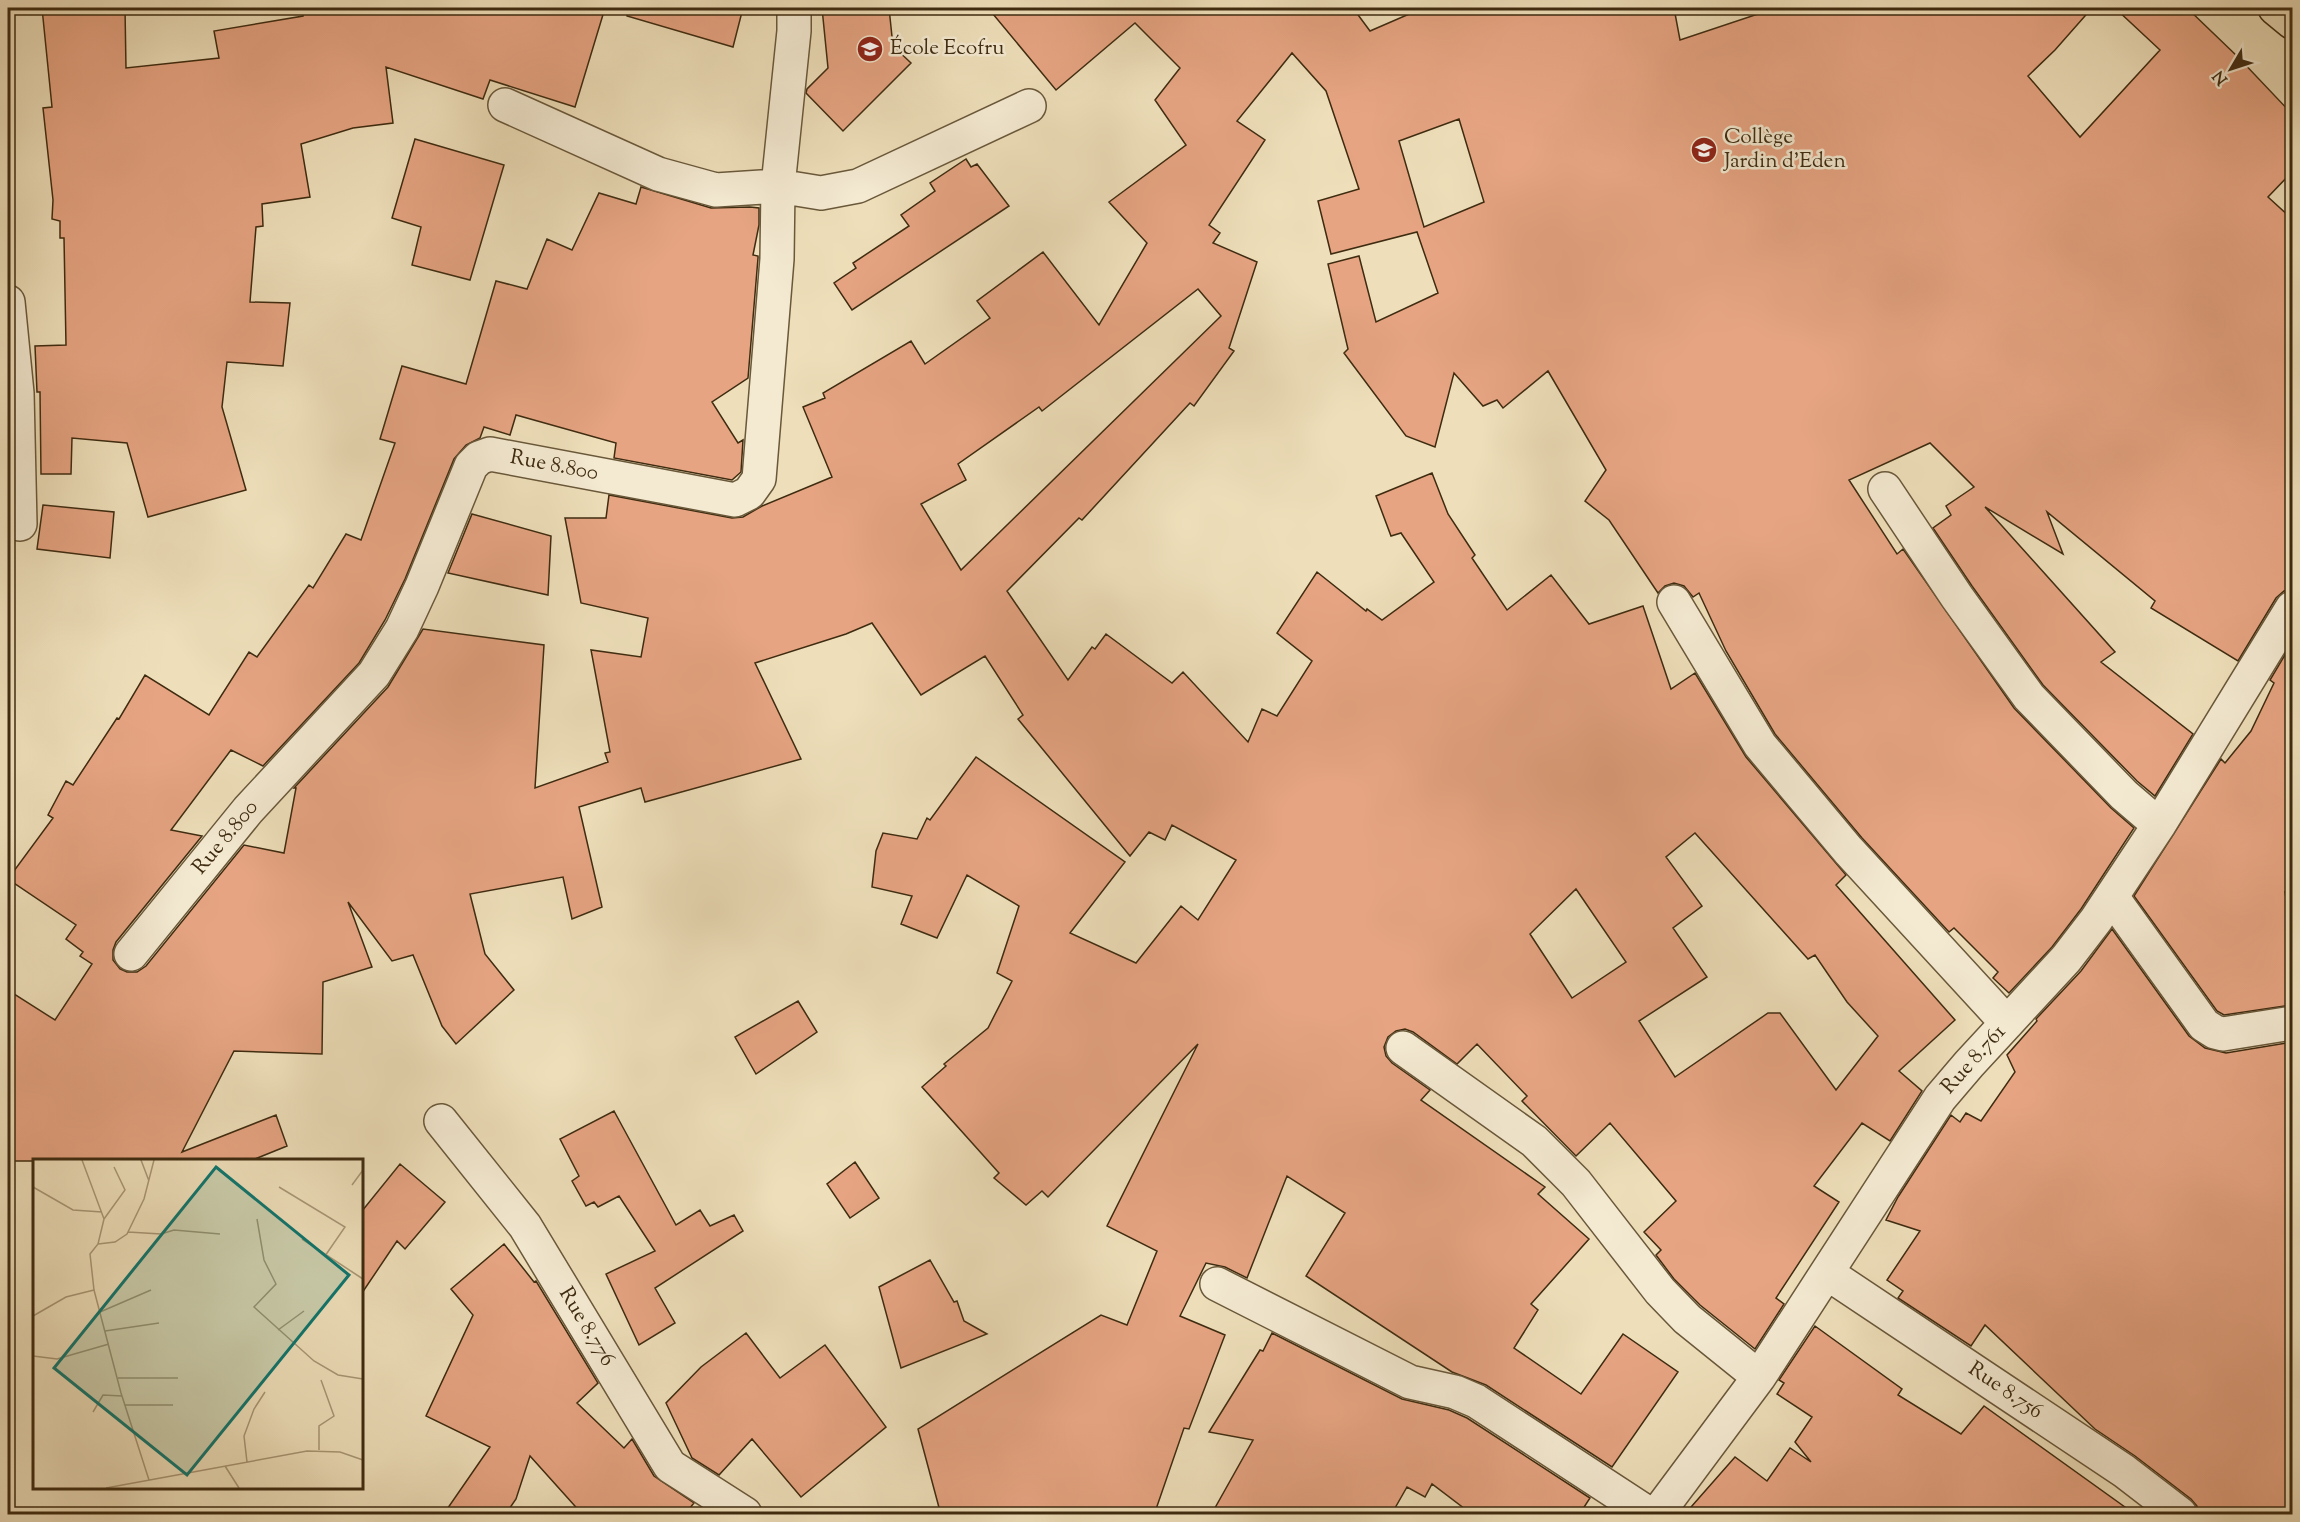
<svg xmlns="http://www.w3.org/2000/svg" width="2300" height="1522" font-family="'Sorts Mill Goudy',serif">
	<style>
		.building { fill: #e6a482; stroke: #3e2b10; stroke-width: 1.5; fill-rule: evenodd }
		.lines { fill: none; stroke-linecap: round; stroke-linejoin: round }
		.minor-casing { stroke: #6a583a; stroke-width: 36 }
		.major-casing { stroke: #3e2b10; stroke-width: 36 }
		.minor { stroke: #f4ead2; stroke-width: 33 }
		.major { stroke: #eedfba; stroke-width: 33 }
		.labels { text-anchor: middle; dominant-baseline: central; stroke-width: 5; stroke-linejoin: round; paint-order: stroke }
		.poi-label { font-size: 21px; fill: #3e2b10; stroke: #f4ead2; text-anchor: start }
		.street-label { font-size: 21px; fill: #3e2b10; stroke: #f4ead2 }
		.inset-road { fill: none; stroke: #a89776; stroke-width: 1.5 }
		.view { fill: #0f766e; fill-opacity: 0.15; stroke: #0f766e; stroke-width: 3 }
		.inset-edge { fill: none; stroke: #3e2b10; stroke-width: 3 }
	</style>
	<rect width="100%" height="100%" fill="#eedfba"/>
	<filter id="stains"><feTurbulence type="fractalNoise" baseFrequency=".00333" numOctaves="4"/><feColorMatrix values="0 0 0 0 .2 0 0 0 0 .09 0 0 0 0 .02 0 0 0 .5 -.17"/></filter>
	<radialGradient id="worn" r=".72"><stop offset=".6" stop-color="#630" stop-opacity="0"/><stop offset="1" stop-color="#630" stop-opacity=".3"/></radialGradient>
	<!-- building -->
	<path class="building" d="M42,8H125L126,68L219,58L214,31L303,16V8H605L575,107L490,80L483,99L386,67L393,123L353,128L301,144L310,197L262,204L263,226L256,227L250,302L290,303L283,366L227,362L222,407L246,490L148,517L127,443L72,438L71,474H41L40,392H37L35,346L66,345L64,238H60V221L52,219L53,200L43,108L52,107Z
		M628,8H743L733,47L627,16Z
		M822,8H889L893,46L911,63L843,131L806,93L807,89L828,68Z
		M988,8H1353L1370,31L1423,8H1674L1680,40L1758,14L1757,8H2092L2055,50L2028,76L2080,137L2160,50L2115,8H2187L2238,57L2292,114V172L2268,197L2292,219V589L2284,591L2276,598L2238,661L2151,608L2155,601L2047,512L2063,554L1985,507L2115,652L2101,662L2193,734L2155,796L2137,781L2043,685L1972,586L1933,528L1951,515L1946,506L1974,487L1930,443L1849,480L1897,554L1903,549L2014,708L2111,808L2134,828L2081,909L2052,947L2009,993L1993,978L1998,972L1954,928L1949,932L1862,838L1775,734L1726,651L1699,593L1693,597L1684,586L1674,583L1665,586L1658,593L1609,520L1585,501L1606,470L1548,371L1503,408L1497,400L1483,406L1454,373L1435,447L1406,436L1344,353L1348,349L1328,264L1359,256L1376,322L1438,293L1417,232L1331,254L1318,201L1359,189L1326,91L1292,53L1237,121L1265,140L1209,225L1220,233L1213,243L1257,262L1229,348L1234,351L1194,406L1190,403L1082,520L1079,518L1007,591L1068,680L1092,647L1095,649L1106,634L1172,683L1183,672L1248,742L1262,709L1277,716L1312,661L1277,633L1317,572L1366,611L1367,609L1382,620L1434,582L1401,533L1391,536L1376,496L1432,473L1448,514L1475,555L1472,558L1507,610L1551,575L1589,624L1643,606L1671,689L1695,673L1746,757L1846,875L1836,885L1955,1020L1899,1071L1922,1091L1890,1141L1862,1123L1814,1186L1839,1202L1776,1298L1784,1304L1755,1349L1700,1305L1674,1279L1656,1255L1661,1250L1644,1232L1676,1201L1610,1123L1576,1156L1522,1101L1527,1096L1477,1044L1457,1064L1413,1032L1405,1029L1396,1031L1388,1037L1384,1047L1386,1056L1392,1063L1430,1090L1421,1100L1545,1187L1538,1194L1589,1239L1531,1304L1538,1310L1514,1348L1581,1394L1623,1334L1678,1372L1612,1467L1486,1385L1452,1372L1306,1276L1345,1213L1287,1176L1247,1278L1225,1267L1206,1263L1180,1316L1225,1335L1189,1429L1184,1428L1154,1515H941L918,1429L1101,1315L1127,1325L1157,1251L1107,1226L1198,1044L1048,1197L1042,1191L1026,1205L994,1178L999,1173L922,1087L946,1066L944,1064L988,1028L1012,981L997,973L1019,906L967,875L937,938L901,924L912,896L872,887L876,851L883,833L917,839L927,818L930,820L976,757L1125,862L1070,933L1136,963L1181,906L1198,920L1236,860L1172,825L1165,840L1149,832L1130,856L1018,719L1023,715L985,656L921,695L872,623L846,634L755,663L801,759L645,802L641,788L579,807L602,907L572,919L563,877L470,894L485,954L514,990L456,1044L442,1026L413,955L392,961L348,902L372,967L323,982L322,1054L234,1051L182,1152L276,1115L287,1146L250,1161H8V990L55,1020L92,964L80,956L83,952L66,939L76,925L8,879L53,818L48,815L66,781L73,785L117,718L119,719L145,675L209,715L249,652L257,657L309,585L313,588L346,534L361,540L395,443L380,439L402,366L466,384L496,281L527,289L547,239L572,250L599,193L636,204L641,187L711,208L750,207L759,208V225L753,255L758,256V258L748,378L712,402L738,443L743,440L741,472L732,480L614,458L616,443L516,415L510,435L484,427L480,438L466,445L454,459L405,579L385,620L359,663L263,766L231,750L171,830L202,836L116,942L113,950V960L120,969L127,972H137L146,966L244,845L284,853L296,788H294L388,687L423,629L544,645L535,788L608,762L605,753L610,752L591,650L641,657L648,618L581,603L565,518H606L609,495L732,518L743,517L762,506L832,477L803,407L825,398L823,393L911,341L925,364L990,318L977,301L1043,252L1099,325L1147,243L1109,202L1186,145L1155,100L1180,68L1135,23L1056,90ZM1459,119L1484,202L1424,227L1399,141ZM1198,289L1221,316L961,570L921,504L966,480L958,464L1039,407L1042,411ZM1695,833L1808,959L1815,955L1847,1002L1878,1036L1836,1090L1780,1013H1768L1675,1077L1639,1021L1707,977L1673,928L1702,906L1666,857ZM1576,889L1626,962L1572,998L1530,934Z
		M415,139L504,165L470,280L412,265L421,227L392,218Z
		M966,159L971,167L977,164L1009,206L852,310L834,283L856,268L853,263L909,226L901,215L935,191L930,183Z
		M43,505L114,512L110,558L37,549Z
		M472,514L551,536L548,595L448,573Z
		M2292,643V893L2285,892L2292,935V1005L2224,1015L2217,1011L2134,896L2221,759L2225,763L2251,731L2274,683L2270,680Z
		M2112,929L2189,1036L2205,1048L2226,1053L2292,1042V1507L2282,1515H2198L2197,1506L2191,1499L2135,1456L2095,1429L1985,1325L1971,1346L1898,1298L1903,1291L1887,1280L1920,1231L1886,1220L1898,1197L1951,1115L1960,1122L1966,1113L1981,1121L2015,1072L2007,1055L2037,1021L2036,1019L2081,971Z
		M798,1001L817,1032L756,1074L735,1037Z
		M614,1111L676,1225L700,1210L710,1226L734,1215L743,1231L655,1288L675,1323L639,1345L606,1274L655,1251L619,1196L598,1207L594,1202L586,1206L572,1181L579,1176L560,1139Z
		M855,1162L879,1198L850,1218L827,1184Z
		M400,1164L445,1202L405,1249L397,1241L362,1293V1211Z
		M504,1244L534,1282L536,1281L598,1383L577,1403L624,1448L632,1439L654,1476L694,1503L684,1515H583L530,1456L516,1499L505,1515H443L490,1447L426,1416L473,1315L451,1289Z
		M930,1260L954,1302L957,1301L964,1321L987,1334L901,1368L879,1287Z
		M1815,1326L1902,1389L1898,1395L1961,1434L1984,1406L2136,1515H1684L1735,1457L1767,1481L1790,1448L1811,1462L1795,1442L1812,1417L1777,1394L1784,1383L1779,1380Z
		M746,1333L780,1378L825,1345L886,1427L801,1497L752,1439L719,1475L692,1458L666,1403L701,1367Z
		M1272,1333L1402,1399L1449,1410L1467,1418L1590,1498L1579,1515H1473L1432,1484L1425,1497L1407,1487L1391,1515H1211L1253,1440L1209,1432L1260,1350L1263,1351Z"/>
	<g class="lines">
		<defs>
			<path id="minor" d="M505,105L658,174L716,190L778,186L821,193L858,186L1029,106
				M8,302L17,393L20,524
				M1885,489L1957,597L2029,697L2124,795L2159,825
				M1674,602L1760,745L1848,850L2007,1023
				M2112,897L2204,1025L2215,1032L2223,1034L2292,1023
				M131,954L248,810L374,674L402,629L422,586L471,466L479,458L490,454L735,500L749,493L759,479L777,259L778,186L794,31V8
				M1403,1048L1534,1141L1576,1183L1660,1291L1687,1319L1759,1377
				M441,1121L525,1226L670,1466L745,1514
				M1827,1273L2124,1471L2180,1514
				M1217,1284L1410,1382L1455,1392L1476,1401L1649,1514
				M1657,1514L1759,1377L1940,1098L1969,1064L2066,959L2096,920L2159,825L2292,608"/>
			<path id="major" d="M2275,8L2292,22"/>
		</defs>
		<!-- minor casing -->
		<use href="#minor" class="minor-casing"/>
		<!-- major casing -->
		<use href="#major" class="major-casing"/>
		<!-- minor -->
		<use href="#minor" class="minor"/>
		<!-- major -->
		<use href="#major" class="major"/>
	</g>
	<!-- icons -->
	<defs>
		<symbol id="school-disc" viewBox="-11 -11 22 22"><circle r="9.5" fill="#8f2418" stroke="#f4ead2"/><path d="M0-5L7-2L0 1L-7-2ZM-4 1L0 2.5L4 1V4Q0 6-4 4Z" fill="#fff"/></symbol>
	</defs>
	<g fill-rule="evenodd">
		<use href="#school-disc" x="855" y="34" width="30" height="30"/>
		<use href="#school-disc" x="1689" y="135" width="30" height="30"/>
	</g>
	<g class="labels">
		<!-- poi labels -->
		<g class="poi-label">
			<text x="890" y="49">École Ecofru</text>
			<text x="1724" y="138">Collège<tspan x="1724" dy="24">Jardin d'Eden</tspan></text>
		</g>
		<!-- street labels -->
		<g class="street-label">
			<text transform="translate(554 466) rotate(11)">Rue 8.800</text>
			<text transform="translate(226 838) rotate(-50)">Rue 8.800</text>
			<text transform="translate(1974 1060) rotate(-48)">Rue 8.761</text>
			<text transform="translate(586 1327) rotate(59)">Rue 8.776</text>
			<text transform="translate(2005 1391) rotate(34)">Rue 8.756</text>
		</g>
	</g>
	<!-- overview -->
	<g transform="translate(33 1159)">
		<rect width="330" height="330" fill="#eedfba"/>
		<path class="inset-road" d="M49,1L71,60L65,85L57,95L61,131L88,234L116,321M108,1L116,22M319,26L330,11M0,28L40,51L69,53M246,28L312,68L292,97M71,60L92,31L81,8M224,60L231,101L243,125L221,148L281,202L305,216L330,220M95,73L128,75L141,71L187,75M269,80L330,120M65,85L82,83L94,75L111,40L121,1M67,153L118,131M0,157L33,138L61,131M245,171L271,152M72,172L126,164M0,197L24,200L76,185M85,219H145M92,246H140M60,253L70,236L89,237M286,291V267L301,257L288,221M214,303L211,277L221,250L232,233M192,307L206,329M73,329L274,292L307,293L330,301"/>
		<path class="view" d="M183,8L316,116L154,316L21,209Z"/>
		<rect width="330" height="330" class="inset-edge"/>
	</g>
	<!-- margin -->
	<rect width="2300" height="1522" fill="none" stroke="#eedfba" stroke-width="30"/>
	<rect x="9" y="9" width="2282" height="1504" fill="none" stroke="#3e2b10" stroke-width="3"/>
	<rect x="15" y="15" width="2270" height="1492" fill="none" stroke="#3e2b10" stroke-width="1.5"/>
	<!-- north arrow -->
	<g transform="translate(2231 69) rotate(231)" stroke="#f4ead2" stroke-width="4.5" paint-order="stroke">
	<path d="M0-4.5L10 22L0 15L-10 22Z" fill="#3e2b10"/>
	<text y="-9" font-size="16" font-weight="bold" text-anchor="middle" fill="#3e2b10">N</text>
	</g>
	<rect width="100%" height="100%" filter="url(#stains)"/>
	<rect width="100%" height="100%" fill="url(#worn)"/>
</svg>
